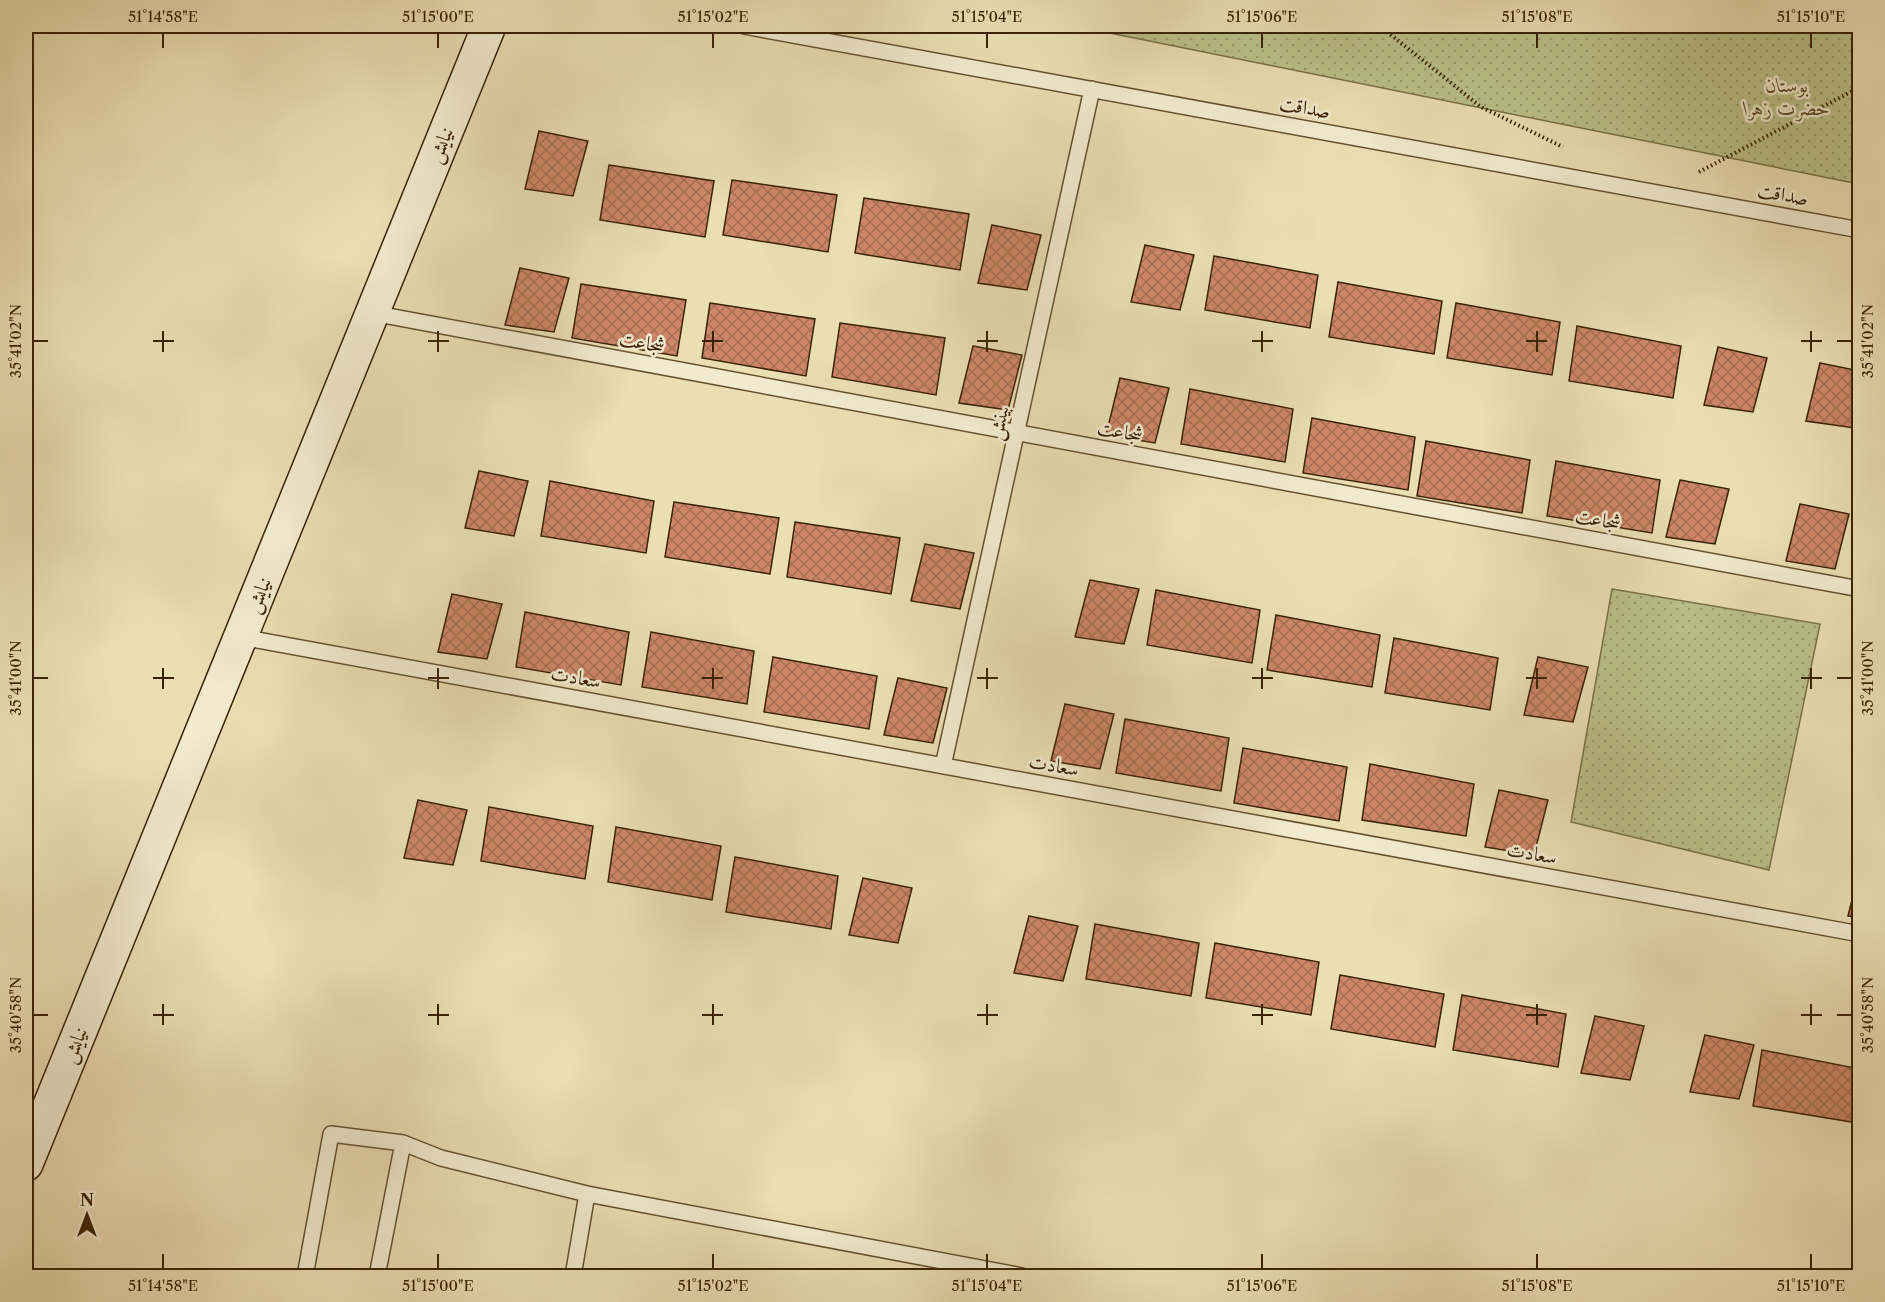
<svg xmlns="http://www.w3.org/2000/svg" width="1885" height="1302" font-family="'Libre Caslon Text',Amiri,serif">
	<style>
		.grass { fill: url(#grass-dots); stroke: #7a7146; stroke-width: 1.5 }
		.building { fill: url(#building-cross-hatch); stroke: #392203; stroke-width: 1.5 }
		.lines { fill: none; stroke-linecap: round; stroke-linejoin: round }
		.lane-casing { stroke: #65512f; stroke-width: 18 }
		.secondary-casing { stroke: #392203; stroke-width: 36 }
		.path { stroke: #392203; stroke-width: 4; stroke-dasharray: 1.5 3; stroke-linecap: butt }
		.lane { stroke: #f1eace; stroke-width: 15 }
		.secondary { stroke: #f1eace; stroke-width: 33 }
		.ticks { fill: none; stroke: #392203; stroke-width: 2 }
		.labels { text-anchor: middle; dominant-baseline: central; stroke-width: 5; stroke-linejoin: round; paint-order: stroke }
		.park-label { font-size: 20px; font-style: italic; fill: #594a25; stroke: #f1eace }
		.street-label { font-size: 20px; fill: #392203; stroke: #f1eace }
		.neatline { fill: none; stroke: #392203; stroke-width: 2 }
		.ticks-label { font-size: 15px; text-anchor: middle; fill: #392203 }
	</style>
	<defs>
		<pattern id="grass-dots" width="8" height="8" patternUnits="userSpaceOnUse" patternTransform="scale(1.5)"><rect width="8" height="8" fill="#bac08a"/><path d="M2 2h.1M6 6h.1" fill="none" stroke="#989c6f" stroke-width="1.8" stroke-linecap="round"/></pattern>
		<pattern id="building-cross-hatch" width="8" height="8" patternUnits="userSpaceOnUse" patternTransform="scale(1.5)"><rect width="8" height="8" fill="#cd8768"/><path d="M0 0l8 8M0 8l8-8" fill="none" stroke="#a76e53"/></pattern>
	</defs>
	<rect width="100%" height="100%" fill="#eadeb3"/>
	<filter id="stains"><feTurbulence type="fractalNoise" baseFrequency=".00333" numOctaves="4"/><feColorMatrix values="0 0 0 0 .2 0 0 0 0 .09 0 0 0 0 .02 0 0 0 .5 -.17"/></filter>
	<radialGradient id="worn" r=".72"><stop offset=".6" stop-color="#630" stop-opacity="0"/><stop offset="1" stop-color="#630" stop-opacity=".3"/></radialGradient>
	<!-- grass -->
	<path class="grass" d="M1075,26H1859V184Z
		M1612,589L1820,624L1769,870L1571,822Z"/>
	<!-- building -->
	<path class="building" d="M539,131L588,141L573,196L525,189Z
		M609,165L714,181L705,237L600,220Z
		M732,180L837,195L828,252L723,235Z
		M864,198L969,214L960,270L855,253Z
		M992,225L1041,235L1027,290L978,283Z
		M1145,245L1194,255L1180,310L1131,302Z
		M1214,256L1318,275L1310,328L1205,310Z
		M520,268L569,278L554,332L505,325Z
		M1338,282L1442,301L1434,354L1329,337Z
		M581,284L686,300L677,356L572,338Z
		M710,303L815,319L806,376L702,358Z
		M1456,303L1560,322L1552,375L1447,358Z
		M840,323L945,338L936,395L832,377Z
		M1577,326L1681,346L1673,398L1569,381Z
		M973,346L1022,355L1008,410L959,403Z
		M1718,347L1767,358L1753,412L1704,405Z
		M1820,363L1860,371V411L1855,428L1806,421Z
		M1120,378L1169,388L1155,443L1106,435Z
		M1190,389L1293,409L1285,462L1181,444Z
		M1312,418L1415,437L1408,490L1303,473Z
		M1426,441L1530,460L1522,513L1417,496Z
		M1556,461L1660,480L1652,533L1547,516Z
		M479,471L528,481L514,536L465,528Z
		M1680,480L1729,489L1715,544L1666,537Z
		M550,481L654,501L646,553L541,536Z
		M674,502L779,518L770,574L665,557Z
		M1800,504L1849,514L1835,569L1786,561Z
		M795,522L900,538L891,594L787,577Z
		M925,544L974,553L960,609L911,601Z
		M1090,580L1139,589L1124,644L1075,637Z
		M1156,590L1260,610L1252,663L1147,645Z
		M452,594L502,604L487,659L438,652Z
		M525,612L629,632L621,685L516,667Z
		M1276,615L1380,635L1372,687L1267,670Z
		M651,632L754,651L747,704L642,687Z
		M1394,638L1498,658L1490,710L1385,693Z
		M773,657L877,676L869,729L764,712Z
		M1538,657L1588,667L1573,722L1524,715Z
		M898,678L947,688L933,743L884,735Z
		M1065,704L1114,714L1100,769L1051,761Z
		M1125,719L1229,738L1221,791L1116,773Z
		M1243,748L1347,767L1339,821L1234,803Z
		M1370,764L1474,784L1466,836L1362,820Z
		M1499,790L1548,800L1534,855L1485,847Z
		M418,800L467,810L453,865L404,858Z
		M489,807L593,826L585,879L481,861Z
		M616,827L721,846L712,900L608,882Z
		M735,857L838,876L831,929L726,912Z
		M1860,868V918L1848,916Z
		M863,878L912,888L898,943L849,935Z
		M1029,916L1078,926L1063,981L1014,973Z
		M1095,924L1199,943L1191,996L1086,979Z
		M1215,943L1319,962L1311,1015L1206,998Z
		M1340,975L1444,994L1435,1047L1331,1029Z
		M1462,995L1566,1014L1558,1067L1453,1050Z
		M1595,1016L1644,1026L1630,1080L1581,1073Z
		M1705,1035L1754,1045L1739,1099L1690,1092Z
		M1762,1050L1860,1069L1858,1123L1753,1106Z"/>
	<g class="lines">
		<defs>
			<path id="lane" d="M744,26L1860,230
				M372,313L1860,589
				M241,637L1860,934
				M943,766L1092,89
				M305,1276L331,1134L403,1143L441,1158L587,1194L1022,1276
				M377,1276L403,1143
				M573,1276L587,1194"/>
			<path id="secondary" d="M26,1164L489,26"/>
		</defs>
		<!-- lane casing -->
		<use href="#lane" class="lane-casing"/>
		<!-- secondary casing -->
		<use href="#secondary" class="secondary-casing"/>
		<!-- path -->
		<path class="path" d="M1380,26L1481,107L1563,147
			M1699,172L1860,87"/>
		<!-- lane -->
		<use href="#lane" class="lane"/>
		<!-- secondary -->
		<use href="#secondary" class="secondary"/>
	</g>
	<!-- ticks -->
	<path class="ticks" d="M163,33V48M438,33V48M713,33V48M987,33V48M1262,33V48M1537,33V48M1811,33V48M163,331V352M438,331V352M713,331V352M987,331V352M1262,331V352M1537,331V352M1811,331V352M33,341H48M153,341H174M428,341H449M702,341H723M977,341H998M1252,341H1273M1526,341H1547M1801,341H1822M1837,341H1852M163,668V689M438,668V689M713,668V689M987,668V689M1262,668V689M1537,668V689M1811,668V689M33,678H48M153,678H174M428,678H449M702,678H723M977,678H998M1252,678H1273M1526,678H1547M1801,678H1822M1837,678H1852M163,1004V1025M438,1004V1025M713,1004V1025M987,1004V1025M1262,1004V1025M1537,1004V1025M1811,1004V1025M33,1015H48M153,1015H174M428,1015H449M702,1015H723M977,1015H998M1252,1015H1273M1526,1015H1547M1801,1015H1822M1837,1015H1852M163,1254V1269M438,1254V1269M713,1254V1269M987,1254V1269M1262,1254V1269M1537,1254V1269M1811,1254V1269"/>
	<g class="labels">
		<!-- park labels -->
		<g class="park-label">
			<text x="1787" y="85">بوستان<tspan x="1787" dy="23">حضرت زهرا</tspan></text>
		</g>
		<!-- street labels -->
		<g class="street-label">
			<text transform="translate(1305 107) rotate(10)">صداقت</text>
			<text transform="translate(440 145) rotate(-68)">نیایش</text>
			<text transform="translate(1783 194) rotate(10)">صداقت</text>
			<text transform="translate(642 342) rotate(11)">شجاعت</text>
			<text transform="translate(998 423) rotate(-78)">بینش</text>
			<text transform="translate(1120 431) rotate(11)">شجاعت</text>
			<text transform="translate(1598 519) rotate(11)">شجاعت</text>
			<text transform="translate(258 595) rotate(-68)">نیایش</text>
			<text transform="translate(576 677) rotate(10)">سعادت</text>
			<text transform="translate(1054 765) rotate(10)">سعادت</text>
			<text transform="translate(1532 853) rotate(10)">سعادت</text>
			<text transform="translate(74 1045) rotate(-68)">نیایش</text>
		</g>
	</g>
	<!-- margin -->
	<rect width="1885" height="1302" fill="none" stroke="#eadeb3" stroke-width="66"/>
	<!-- north arrow -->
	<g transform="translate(87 1215)" stroke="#f1eace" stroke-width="4.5" paint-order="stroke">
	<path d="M0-4.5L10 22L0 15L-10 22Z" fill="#392203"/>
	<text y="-9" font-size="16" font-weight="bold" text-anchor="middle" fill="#392203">N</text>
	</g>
	<rect x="33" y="33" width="1819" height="1236" class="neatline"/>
	<g class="ticks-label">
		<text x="163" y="22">51°14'58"E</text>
		<text x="438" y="22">51°15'00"E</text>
		<text x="713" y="22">51°15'02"E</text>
		<text x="987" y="22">51°15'04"E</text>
		<text x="1262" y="22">51°15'06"E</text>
		<text x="1537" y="22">51°15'08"E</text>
		<text x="1811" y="22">51°15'10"E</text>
		<text transform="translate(16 341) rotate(-90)" y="5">35°41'02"N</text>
		<text transform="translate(1868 341) rotate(-90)" y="5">35°41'02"N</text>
		<text transform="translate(16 678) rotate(-90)" y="5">35°41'00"N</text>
		<text transform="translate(1868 678) rotate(-90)" y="5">35°41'00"N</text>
		<text transform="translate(16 1015) rotate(-90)" y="5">35°40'58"N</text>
		<text transform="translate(1868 1015) rotate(-90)" y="5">35°40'58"N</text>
		<text x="163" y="1291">51°14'58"E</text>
		<text x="438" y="1291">51°15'00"E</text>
		<text x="713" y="1291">51°15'02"E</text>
		<text x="987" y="1291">51°15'04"E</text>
		<text x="1262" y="1291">51°15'06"E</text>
		<text x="1537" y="1291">51°15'08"E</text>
		<text x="1811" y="1291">51°15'10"E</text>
	</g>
	<rect width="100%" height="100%" filter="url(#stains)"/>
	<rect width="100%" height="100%" fill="url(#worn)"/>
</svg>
